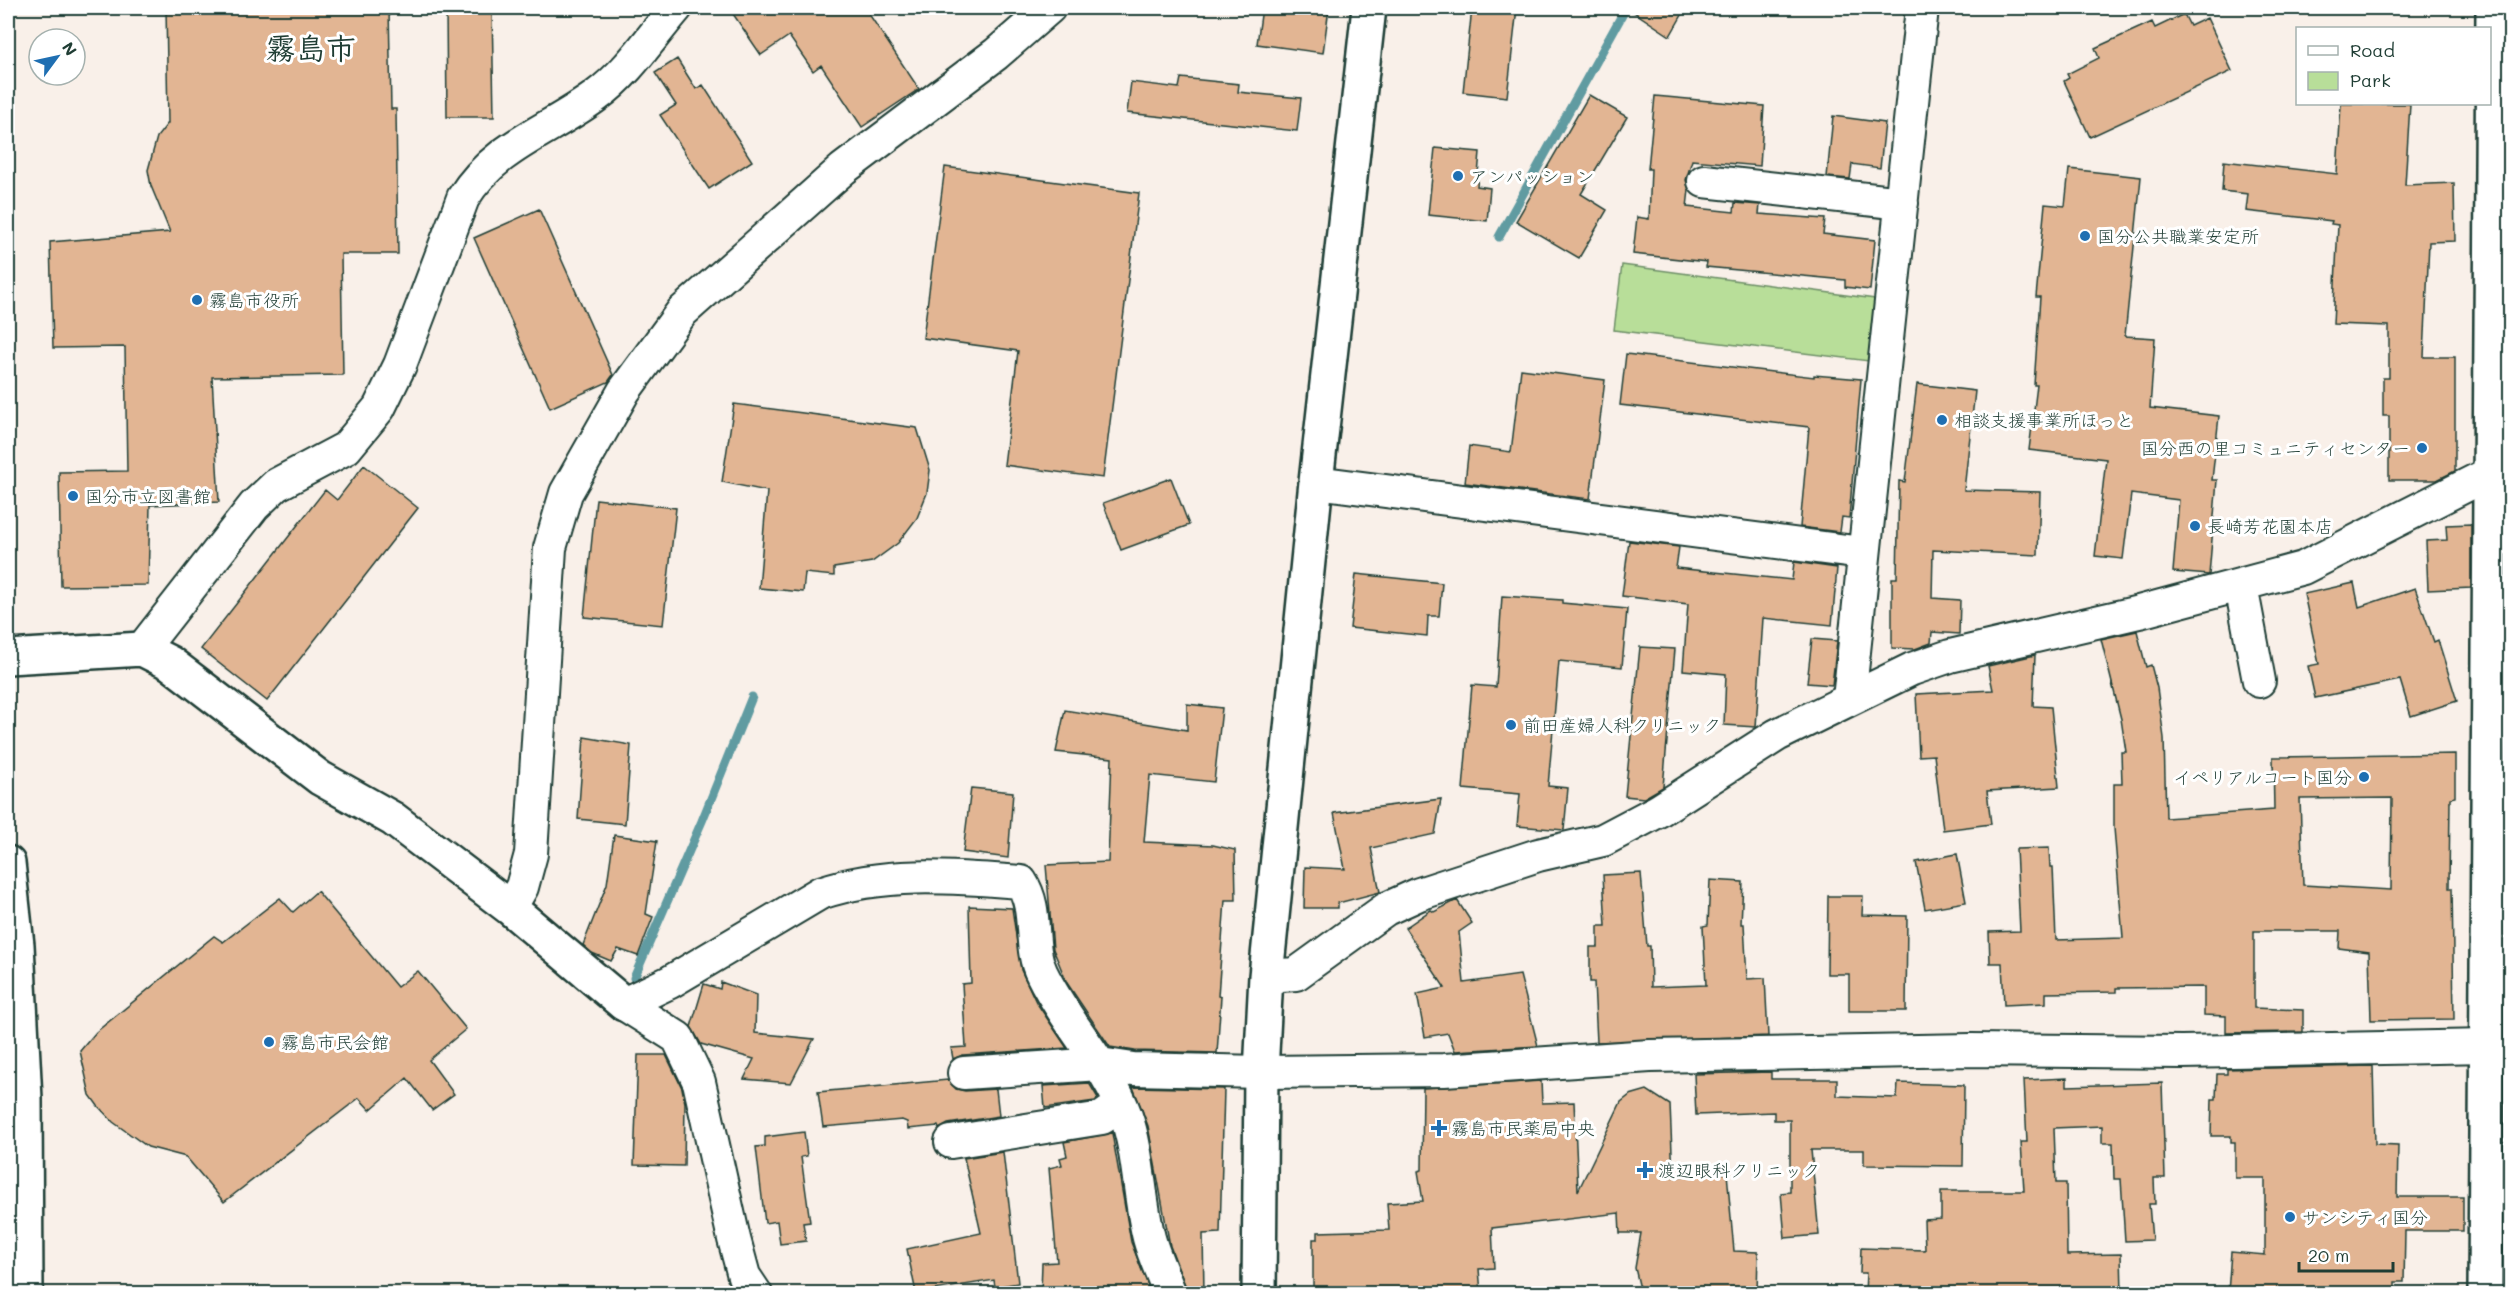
<svg xmlns="http://www.w3.org/2000/svg" width="2518" height="1301" font-family="Mali,'Klee One',sans-serif">
	<style>
		.green { fill: #b8de99; stroke: #6c8e66; stroke-width: 1.5 }
		.lines { fill: none; stroke-linecap: round; stroke-linejoin: round }
		.stream { stroke: #609ba1; stroke-width: 9 }
		.building { fill: #e2b593; stroke: #1f3d34; stroke-width: 1.5; fill-rule: evenodd }
		.minor-casing { stroke: #1f3d34; stroke-width: 36 }
		.tertiary-casing { stroke: #1f3d34; stroke-width: 38 }
		.secondary-casing { stroke: #1f3d34; stroke-width: 38 }
		.minor { stroke: #fff; stroke-width: 32 }
		.tertiary { stroke: #fff; stroke-width: 33 }
		.secondary { stroke: #fff; stroke-width: 33 }
		.poi-dot { fill: #1f6fb2; stroke: #fff; stroke-width: 2 }
		.labels { text-anchor: middle; dominant-baseline: central; stroke-width: 6; stroke-linejoin: round; paint-order: stroke }
		.poi-label { font-size: 18px; fill: #1f3d34; stroke: #fff; text-anchor: start }
		.town-label { font-size: 30px; font-weight: bold; fill: #1f3d34; stroke: #fff }
	</style>
	<rect width="100%" height="100%" fill="#f9f0e9"/>
	<filter id="ink" filterUnits="userSpaceOnUse"><feTurbulence type="fractalNoise" baseFrequency=".0167" numOctaves="2"/><feDisplacementMap in="SourceGraphic" scale="12" xChannelSelector="R" yChannelSelector="G"/><feConvolveMatrix kernelMatrix="1 2 1 2 8 2 1 2 1" color-interpolation-filters="sRGB"/></filter>
	<g filter="url(#ink)">
		<!-- green -->
		<path class="green" d="M1622,265L1875,299L1869,361L1614,330Z"/>
		<g class="lines">
			<!-- stream -->
			<path class="stream" d="M1499,237L1626,8
				M634,978L702,821L752,697"/>
		</g>
		<!-- building -->
		<path class="building" d="M166,8H389L391,109H396L398,254H341L343,375L212,377L219,502L150,505L148,585L61,586L59,472L127,471L125,347L53,348L50,242L170,232L151,186L148,170L157,137L168,123Z
			M446,8H492L494,117H447Z
			M729,8H865L919,89L862,127L821,65L813,71L789,36L761,55Z
			M1262,8H1329L1323,53L1257,44Z
			M1472,8H1517L1507,97L1463,92Z
			M1628,8H1686L1670,36Z
			M2184,14L2190,26L2207,18L2232,71L2090,137L2064,81L2069,78L2067,74L2099,58L2095,48L2152,22L2155,28Z
			M677,59L696,89L703,85L752,161L709,189L660,115L676,105L655,73Z
			M1181,78L1239,84L1238,92L1301,98L1297,131L1127,113L1131,82L1179,88Z
			M1589,95L1627,117L1581,194L1607,210L1579,258L1516,221Z
			M1655,96L1764,106L1760,166L1692,160L1686,180L1689,190L1687,207L1734,212L1735,203L1760,205L1759,214L1825,219L1823,234L1875,240L1870,290L1845,287V280L1706,267L1707,262L1633,254L1637,217L1649,219L1651,169H1648Z
			M2341,104H2410L2405,185L2454,183L2455,241L2429,242L2424,357H2455V471L2437,480H2389V416H2383V378H2389V326L2333,324L2338,225L2331,224L2332,221L2246,211L2248,194L2222,191L2224,161L2337,174Z
			M1833,116L1885,123L1880,168L1852,164L1850,179L1827,177Z
			M1435,148L1480,152L1477,186L1490,188L1487,221L1428,215Z
			M945,167L1139,193L1103,478L1004,465L1018,351L923,338Z
			M2069,169L2141,177L2125,336L2155,338L2150,408L2219,416L2212,480H2217L2209,575L2173,572L2179,500L2131,494L2123,559L2095,556L2106,459L2029,450L2037,385H2034L2040,297H2036L2045,204L2065,206Z
			M539,209L613,375L608,382L550,408L474,238Z
			M1626,354L1814,377V375L1861,379L1849,518L1842,517L1840,532L1800,527L1809,427L1620,405Z
			M1521,369L1605,380L1590,499L1465,483L1469,446L1511,452Z
			M1917,384L1975,391L1964,490L2040,492L2038,555L1933,550L1932,598L1960,600L1959,634L1932,632L1931,643L1915,649L1892,648V578H1897L1899,481L1905,482Z
			M734,404L917,428L930,470L927,493L917,518L898,543L872,562L834,568V576L805,573L803,592L759,588L767,491L722,482Z
			M364,465L418,508L267,701L201,649L325,490L337,500Z
			M1171,478L1189,525L1121,550L1103,503Z
			M596,499L676,508L663,625L584,617Z
			M2471,524V588L2428,590L2426,541L2447,540L2446,525Z
			M1629,541L1679,547L1676,568L1792,580L1794,562L1837,568L1832,625L1763,618L1756,727L1724,725L1726,674L1683,670L1688,604L1622,596Z
			M1356,574L1442,583L1439,616H1428L1427,636L1350,628Z
			M2354,583L2359,607L2415,588L2434,642L2438,640L2457,701L2411,716L2400,680L2315,698L2308,666L2319,664L2304,594Z
			M1502,596L1562,600V603L1627,609L1622,667L1559,661L1548,786L1568,788L1564,830L1517,826L1520,794L1463,789L1472,685L1496,687Z
			M2137,631L2146,667L2151,665L2157,688L2164,738L2166,818L2274,810L2273,757L2455,754V797L2450,798L2449,888H2452L2454,1019L2371,1020L2369,952L2339,948L2340,931H2254V1008L2303,1010V1032L2226,1033V1016L2204,1015V987L2116,988V992L2046,993V1003L2004,1005L2002,963H1990L1989,932L2020,931L2016,849L2049,848L2050,867H2053L2056,940L2123,938L2114,828V784H2122L2121,752H2126L2121,719L2101,639ZM2392,798L2391,890L2303,885L2300,799Z
			M1812,639L1837,641L1832,685L1807,683Z
			M1640,647L1675,649L1663,787L1644,798L1625,796Z
			M2035,655L2033,706L2051,707L2059,787L1987,791L1991,824L1943,830L1934,755L1919,756L1916,694L1993,690L1988,666Z
			M1187,704L1222,708L1214,782L1150,775L1144,842L1213,845L1235,850L1236,900H1225L1218,996L1221,997L1217,1053L1135,1051L1110,1047L1067,983L1053,949L1046,865L1108,862L1112,758L1056,752L1065,710L1187,730Z
			M584,737L631,745L625,824L578,819Z
			M971,788L1013,792L1008,858L963,852Z
			M1441,799L1435,834L1371,848L1380,892L1338,903V908H1304L1305,867L1345,869L1334,813Z
			M614,835L657,841L646,914L653,917L638,956L618,949L611,961L592,953L583,945L607,884Z
			M1957,854L1966,902L1925,909L1916,862Z
			M1641,873L1647,946H1650L1651,987L1706,985L1703,926L1708,925L1710,880L1743,882L1741,924H1744L1747,979L1765,978L1768,1036L1597,1042L1594,982H1590V947H1598V926H1606L1603,875Z
			M317,891L397,987L418,971L466,1029L429,1060L454,1094L432,1110L407,1078L370,1110L359,1098L224,1202L186,1157L148,1147L113,1122L98,1106L90,1095L80,1051L96,1032L214,936L223,942L280,898L293,912Z
			M1828,896H1863L1862,915L1907,916L1906,1011H1849V974H1827Z
			M1457,900L1472,923L1459,932L1464,983L1520,975L1538,1046L1455,1051L1448,1033L1425,1037L1417,994L1445,988L1405,928L1431,910L1434,912Z
			M969,906L1012,908L1021,970L1036,1002L1067,1048L963,1055L953,1059L951,1048L966,1047L962,984L971,983Z
			M721,982L756,995L755,1033L814,1039L791,1083L744,1079L754,1059L701,1044L691,1027L704,984L720,989Z
			M638,1055H666L682,1088L685,1103L684,1166L634,1165Z
			M2373,1066L2375,1144L2398,1145L2397,1197H2463V1231H2405L2404,1282H2395V1291L2293,1289L2292,1293H2228L2231,1252L2265,1255V1178H2235V1142H2231V1136H2211L2212,1099H2216L2217,1074H2227V1069Z
			M1771,1072V1079H1837V1096L1897,1098L1898,1083L1964,1085L1963,1166L1864,1165V1150H1811L1819,1235L1785,1238L1781,1193L1790,1192V1120H1774V1112L1696,1115L1694,1074Z
			M2067,1078V1086L2162,1083L2165,1178H2154L2155,1204H2149L2152,1240L2125,1241L2121,1179H2114L2113,1143H2102V1126L2054,1128L2056,1183H2066L2067,1255L2121,1254L2122,1293H1865L1866,1273H1860L1861,1248L1925,1250L1924,1220L1941,1219V1191H2024L2021,1142H2027L2024,1080Z
			M948,1080L956,1089L965,1091L996,1089L999,1116L948,1124L939,1129L938,1126L908,1129L907,1122L902,1120L823,1127L818,1092Z
			M1541,1081L1542,1103L1574,1102L1578,1191L1621,1102L1630,1095L1647,1090L1670,1105L1673,1177L1727,1173L1734,1251L1758,1252L1757,1293H1641L1635,1268L1641,1233H1620L1619,1213L1492,1228L1494,1268L1479,1269L1481,1293H1313V1239H1318V1232L1389,1230L1387,1203L1423,1201L1418,1171L1422,1170L1423,1088Z
			M1089,1083L1098,1098L1095,1101L1045,1108L1043,1086Z
			M1133,1087L1224,1089L1220,1233L1203,1234L1204,1293H1188L1170,1246L1148,1126Z
			M804,1132L807,1156L801,1157L810,1222L803,1223L806,1241L780,1244L777,1221L765,1223L756,1147L765,1146V1137Z
			M1112,1133L1131,1242L1151,1293H1041L1042,1263L1057,1262L1049,1168L1062,1165L1060,1158L1067,1156L1064,1142Z
			M1003,1152L1018,1283L995,1287L994,1280L916,1293L907,1249L981,1233L964,1158Z"/>
		<g class="lines">
			<defs>
				<path id="minor" d="M1704,181L1902,203
					M1316,482L1862,553
					M2241,586L2259,681
					M142,649L254,506L276,485L346,448L379,408L400,365L463,198C495,146 549,131 596,96C628,73 651,37 676,8
					M1849,699L1922,8
					M510,908L522,887L531,854L550,548L566,493L624,391L682,312L843,169L996,54L1049,8
					M1266,976L1296,974L1386,909L1419,894L1538,855L1603,840L1658,811L1777,735L1912,669L1950,656L2139,612L2303,568L2510,463
					M624,1004L670,982L820,893C885,871 953,877 1021,882C1040,911 1027,945 1042,974C1066,1024 1107,1064 1126,1116C1139,1153 1139,1199 1149,1238C1154,1257 1163,1275 1170,1294
					M624,1004L678,1038L699,1082L734,1239L744,1276L756,1294
					M964,1073L1100,1064L1133,1069L1261,1072L1444,1070L1650,1056L1971,1050L2182,1052L2489,1046
					M951,1142L1102,1118L1120,1105"/>
				<path id="tertiary" d="M8,657L142,649L170,663L320,778L393,819L510,908L624,1004
					M8,863L17,945L25,1099L26,1294
					M1259,1294L1261,1072L1266,976L1316,482L1369,8"/>
				<path id="secondary" d="M2485,1294L2493,8"/>
			</defs>
			<!-- minor casing -->
			<use href="#minor" class="minor-casing"/>
			<!-- tertiary casing -->
			<use href="#tertiary" class="tertiary-casing"/>
			<!-- secondary casing -->
			<use href="#secondary" class="secondary-casing"/>
			<!-- minor -->
			<use href="#minor" class="minor"/>
			<!-- tertiary -->
			<use href="#tertiary" class="tertiary"/>
			<!-- secondary -->
			<use href="#secondary" class="secondary"/>
		</g>
	</g>
	<!-- markers -->
	<g class="poi-dot">
		<circle cx="1458" cy="176" r="6"/>
		<circle cx="2085" cy="236" r="6"/>
		<circle cx="197" cy="300" r="6"/>
		<circle cx="1942" cy="420" r="6"/>
		<circle cx="2422" cy="448" r="6"/>
		<circle cx="73" cy="496" r="6"/>
		<circle cx="2195" cy="526" r="6"/>
		<circle cx="1511" cy="725" r="6"/>
		<circle cx="2364" cy="777" r="6"/>
		<circle cx="269" cy="1042" r="6"/>
		<path d="M1436 1119h6v6h6v6h-6v6h-6v-6h-6v-6h6z"/>
		<path d="M1642 1161h6v6h6v6h-6v6h-6v-6h-6v-6h6z"/>
		<circle cx="2290" cy="1217" r="6"/>
	</g>
	<g class="labels">
		<!-- poi labels -->
		<g class="poi-label">
			<text x="1470" y="176">アンパッション</text>
			<text x="2097" y="236">国分公共職業安定所</text>
			<text x="209" y="300">霧島市役所</text>
			<text x="1954" y="420">相談支援事業所ほっと</text>
			<text x="2410" y="448" text-anchor="end">国分西の里コミュニティセンター</text>
			<text x="85" y="496">国分市立図書館</text>
			<text x="2207" y="526">長崎芳花園本店</text>
			<text x="1523" y="725">前田産婦人科クリニック</text>
			<text x="2352" y="777" text-anchor="end">イペリアルコート国分</text>
			<text x="281" y="1042">霧島市民会館</text>
			<text x="1451" y="1128">霧島市民薬局中央</text>
			<text x="1658" y="1170">渡辺眼科クリニック</text>
			<text x="2302" y="1217">サンシティ国分</text>
		</g>
		<!-- town labels -->
		<g class="town-label">
			<text x="311" y="47">霧島市</text>
		</g>
	</g>
	<!-- margin -->
	<rect width="2518" height="1301" fill="none" stroke="#fff" stroke-width="30"/>
	<rect x="15" y="15" width="2488" height="1271" fill="none" stroke="#1f3d34" stroke-width="2" filter="url(#ink)"/>
	<!-- legend -->
	<rect x="2296" y="27" width="195" height="78" fill="#ffffff" stroke="#a5b1ae" stroke-width="1.5"/>
	<rect x="2308" y="46" width="30" height="9" fill="#ffffff" stroke="#a5b1ae" stroke-width="1.5"/>
	<text x="2350" y="57" font-size="18" fill="#1f3d34">Road</text>
	<rect x="2308" y="72" width="30" height="18" fill="#b8de99" stroke="#a5b1ae" stroke-width="1.5"/>
	<text x="2350" y="87" font-size="18" fill="#1f3d34">Park</text>
	<!-- north arrow -->
	<g transform="translate(57 57) rotate(57)"><circle r="28" fill="#ffffff" stroke="#a5b1ae" stroke-width="1.5"/>
	<path d="M0-4.5L10 22L0 15L-10 22Z" fill="#1f6fb2"/>
	<text y="-9" font-size="16" font-weight="bold" text-anchor="middle" fill="#1f3d34">N</text>
	</g>
	<!-- scale -->
	<path d="M2299 1262v9h94v-9" fill="none" stroke="#1f3d34" stroke-width="3"/>
	<text x="2308" y="1262" font-size="18" fill="#1f3d34" stroke="#ffffff" stroke-width="4.5" paint-order="stroke">20 m</text>
</svg>
